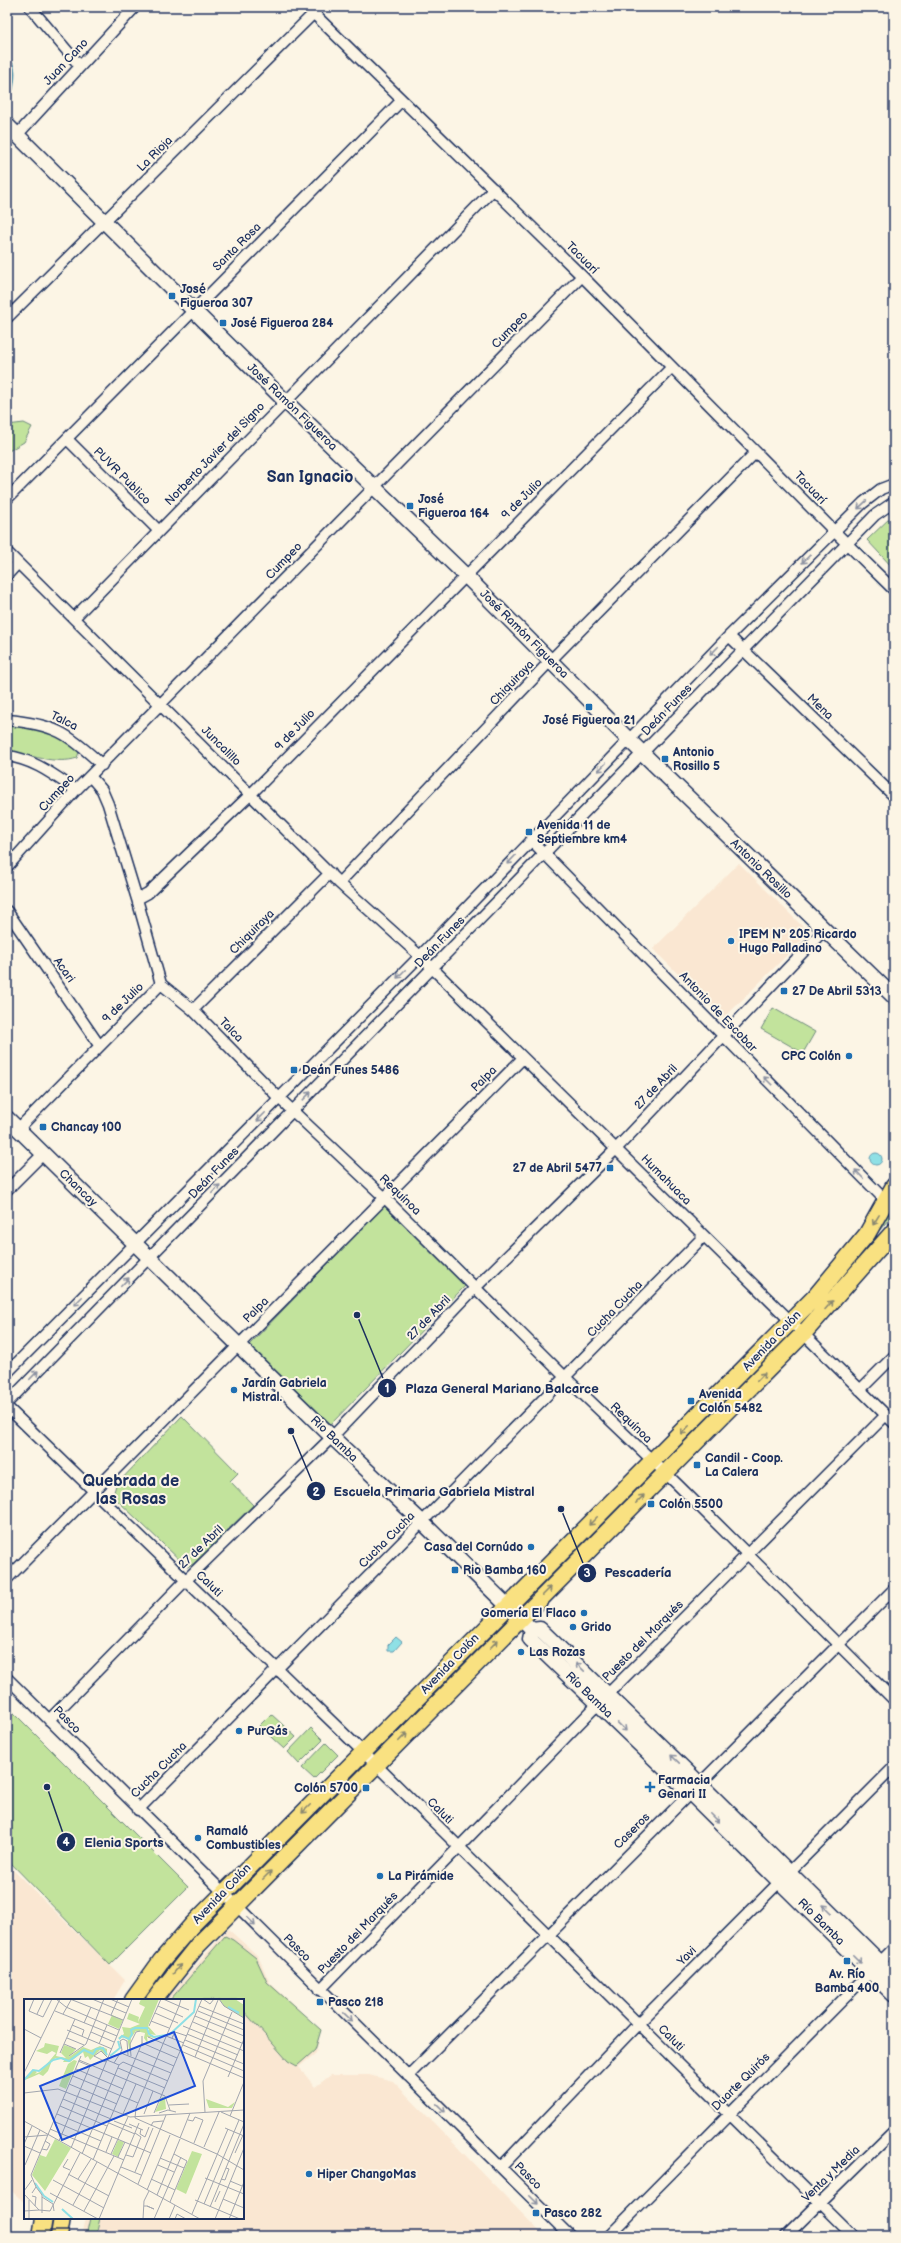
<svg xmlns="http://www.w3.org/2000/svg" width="901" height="2243" font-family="'Balsamiq Sans',sans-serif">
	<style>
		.built { fill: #fae7d2 }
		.green { fill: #c2e39c; stroke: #6e897d }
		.water { fill: #8fe0e5; stroke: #6199af }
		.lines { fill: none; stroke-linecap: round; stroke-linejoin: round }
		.stream { stroke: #6199af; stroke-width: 3.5 }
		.street-casing { stroke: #1b2f5e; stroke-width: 13 }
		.secondary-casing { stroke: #1b2f5e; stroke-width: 17 }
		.primary-casing { stroke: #1b2f5e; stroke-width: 19 }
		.street { stroke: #fcf5e5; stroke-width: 10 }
		.secondary { stroke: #fcf5e5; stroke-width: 14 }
		.primary { stroke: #f9e181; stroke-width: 16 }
		.oneway { stroke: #8c92a2 }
		.oneway2 { stroke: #8a8870 }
		.poi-dot { fill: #1f6fb2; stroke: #fcf5e5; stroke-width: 1.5 }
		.labels { text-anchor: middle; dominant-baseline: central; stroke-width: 4; stroke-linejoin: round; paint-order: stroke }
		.street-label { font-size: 12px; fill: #1b2f5e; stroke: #fcf5e5 }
		.poi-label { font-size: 12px; font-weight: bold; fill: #1b2f5e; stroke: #fcf5e5; text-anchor: start }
		.district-label { font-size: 16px; font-weight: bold; fill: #1b2f5e; stroke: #fcf5e5 }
		.inset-river { fill: none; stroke: #8fe0e5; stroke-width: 2 }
		.inset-road { fill: none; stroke: #a2a6af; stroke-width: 1 }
		.view { fill: #1d4ed8; fill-opacity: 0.15; stroke: #1d4ed8; stroke-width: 2 }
		.inset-edge { fill: none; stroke: #1b2f5e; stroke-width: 2 }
		.leader { fill: none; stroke: #1b2f5e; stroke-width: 1.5 }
		.callout-dot { fill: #1b2f5e; stroke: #fcf5e5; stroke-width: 1.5 }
		.mark-label { font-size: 12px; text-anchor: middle; font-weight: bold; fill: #fff }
		.callout-label { font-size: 13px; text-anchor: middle; font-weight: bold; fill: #1b2f5e; stroke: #fcf5e5; stroke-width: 4; stroke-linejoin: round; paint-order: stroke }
	</style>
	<rect width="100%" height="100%" fill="#fcf5e5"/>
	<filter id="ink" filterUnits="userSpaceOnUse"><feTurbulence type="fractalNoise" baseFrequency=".025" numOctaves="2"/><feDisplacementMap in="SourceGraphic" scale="8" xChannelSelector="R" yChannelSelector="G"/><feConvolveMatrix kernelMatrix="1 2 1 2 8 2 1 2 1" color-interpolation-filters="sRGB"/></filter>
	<g filter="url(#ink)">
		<!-- built -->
		<path class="built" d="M739,863L809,933L723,1019L653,949Z
			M7,1864L125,1980L113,2000H25V2203L7,2187Z
			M228,1929L258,1956L270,1983L321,2030L316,2053L299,2067L315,2087L331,2075H369L393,2081L544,2236H82L86,2218H243V2000H166Z"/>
		<!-- green -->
		<path class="green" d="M24,423L32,427L24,442L7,452V425Z
			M894,514V569L867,540Z
			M7,724C36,727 58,728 79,752L77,758C59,765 26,755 7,750Z
			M773,1008L815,1032L803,1053L761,1029Z
			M894,1202V1213L853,1262Z
			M384,1206L465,1286L331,1424L249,1345Z
			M182,1416L238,1473L230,1481L253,1505L193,1564L187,1567L116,1499L114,1492L116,1485Z
			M7,1706L188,1887L110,1965L7,1859Z
			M271,1714L296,1737L284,1749L259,1726Z
			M311,1728L323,1740L299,1764L288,1752Z
			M326,1743L338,1755L314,1779L302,1768Z
			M225,1936L233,1940L256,1958L267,1982L321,2030L315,2050L297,2066L288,2061L243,2010V2000H170Z
			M90,2218H100L96,2236H86Z"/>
		<!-- water -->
		<path class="water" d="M870 1159a6 6 0 1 1 12 0a6 6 0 1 1-12 0Z
			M396,1637L402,1642L394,1651H388V1645Z"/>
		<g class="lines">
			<!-- stream -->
			<path class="stream" d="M7,57C16,67 14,76 12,89"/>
			<defs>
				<path id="street" d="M30,7L80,66
					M307,7L582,276L834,531L894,590
					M17,135L135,7
					M7,318L320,7
					M67,439L158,530
					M7,499L402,100
					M7,552L339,883L420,956L894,1423
					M7,575L18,563
					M74,618L494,189
					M729,636L894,796
					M7,720C54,724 68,733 102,765
					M7,756C34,759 55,776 76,790
					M90,776L102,790L108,804L137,899
					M531,840L887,1202
					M7,867L76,790L582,276
					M339,883L551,660L756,452
					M7,911L99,1045
					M161,984L193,1010L279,1098L385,1198L566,1378L678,1485L894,1700
					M193,1010L330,873
					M18,1129L161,984L137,899L148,893L251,794L672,367
					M7,1190L43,1154
					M7,1373L420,956L729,636L863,503L881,489L894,484
					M860,1390L894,1356
					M7,1403L875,515L894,502
					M7,1407L363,1752L853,2236
					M7,1579L523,1058
					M7,1678L570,2236
					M49,1720L186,1580L332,1437L475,1288L616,1149L824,930
					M138,1810L704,1236
					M320,1990L598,1704L886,1415
					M408,2076L894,1589
					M501,2167L638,2024L894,1767
					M609,2236L894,1948
					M786,2236L894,2130"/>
				<path id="secondary" d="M7,125L285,401L465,575L629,740L894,997
					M7,1118L332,1437L423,1523L532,1630
					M532,1630L530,1639L689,1792L894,1995
					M532,1630L540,1629L699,1783L894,1976"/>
				<path id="primary" d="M133,2000L161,1961L192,1925L814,1298L867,1234L894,1186
					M154,2000L197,1946L803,1334L894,1231
					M41,2236L44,2218
					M59,2236L62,2218"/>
			</defs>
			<!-- street casing -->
			<use href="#street" class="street-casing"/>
			<!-- secondary casing -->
			<use href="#secondary" class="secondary-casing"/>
			<!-- primary casing -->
			<use href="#primary" class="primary-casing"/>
			<!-- street -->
			<use href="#street" class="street"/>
			<!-- secondary -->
			<use href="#secondary" class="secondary"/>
			<!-- primary -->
			<use href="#primary" class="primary"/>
		</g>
		<!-- one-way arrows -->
		<defs><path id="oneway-shaft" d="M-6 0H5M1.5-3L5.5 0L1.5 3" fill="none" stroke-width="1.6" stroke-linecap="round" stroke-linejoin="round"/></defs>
		<g class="oneway">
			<use href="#oneway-shaft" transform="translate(862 505) rotate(137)"/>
			<use href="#oneway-shaft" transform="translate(806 559) rotate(135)"/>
			<use href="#oneway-shaft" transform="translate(714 651) rotate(134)"/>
			<use href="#oneway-shaft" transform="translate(602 767) rotate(135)"/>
			<use href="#oneway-shaft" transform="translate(511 860) rotate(134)"/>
			<use href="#oneway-shaft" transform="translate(401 974) rotate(135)"/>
			<use href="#oneway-shaft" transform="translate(768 1081) rotate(-135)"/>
			<use href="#oneway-shaft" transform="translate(307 1096) rotate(-46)"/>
			<use href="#oneway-shaft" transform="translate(261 1117) rotate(135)"/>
			<use href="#oneway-shaft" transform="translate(859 1174) rotate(-134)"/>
			<use href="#oneway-shaft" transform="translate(216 1189) rotate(-46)"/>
			<use href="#oneway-shaft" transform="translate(125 1282) rotate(-46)"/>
			<use href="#oneway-shaft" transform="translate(78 1301) rotate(135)"/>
			<use href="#oneway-shaft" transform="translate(34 1375) rotate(-46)"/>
			<use href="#oneway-shaft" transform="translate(580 1667) rotate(-136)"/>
			<use href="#oneway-shaft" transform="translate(622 1727) rotate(44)"/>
			<use href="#oneway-shaft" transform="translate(675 1759) rotate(-136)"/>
			<use href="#oneway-shaft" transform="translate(715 1818) rotate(45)"/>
			<use href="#oneway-shaft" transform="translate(827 1909) rotate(-135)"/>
			<use href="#oneway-shaft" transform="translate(251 1921) rotate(44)"/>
			<use href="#oneway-shaft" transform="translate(857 1959) rotate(45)"/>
			<use href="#oneway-shaft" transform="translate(348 2017) rotate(44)"/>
			<use href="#oneway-shaft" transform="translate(441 2108) rotate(44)"/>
			<use href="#oneway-shaft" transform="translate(534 2200) rotate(45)"/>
		</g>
		<g class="oneway2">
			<use href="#oneway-shaft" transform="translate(876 1220) rotate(122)"/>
			<use href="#oneway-shaft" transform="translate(829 1305) rotate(-48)"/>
			<use href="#oneway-shaft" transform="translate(761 1377) rotate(-46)"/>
			<use href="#oneway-shaft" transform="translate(685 1430) rotate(135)"/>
			<use href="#oneway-shaft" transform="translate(640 1499) rotate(-45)"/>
			<use href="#oneway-shaft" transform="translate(593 1521) rotate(135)"/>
			<use href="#oneway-shaft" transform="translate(547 1591) rotate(-45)"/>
			<use href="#oneway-shaft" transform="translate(494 1644) rotate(-46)"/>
			<use href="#oneway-shaft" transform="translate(403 1737) rotate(-46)"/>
			<use href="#oneway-shaft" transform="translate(306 1809) rotate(135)"/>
			<use href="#oneway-shaft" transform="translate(267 1875) rotate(-45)"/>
			<use href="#oneway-shaft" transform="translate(177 1969) rotate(-51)"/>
		</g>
	</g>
	<!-- markers -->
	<g class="poi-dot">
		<rect x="168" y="292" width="8" height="8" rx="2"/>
		<rect x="219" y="319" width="8" height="8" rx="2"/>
		<rect x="406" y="502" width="8" height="8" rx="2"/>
		<rect x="585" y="703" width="8" height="8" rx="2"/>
		<rect x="661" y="755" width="8" height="8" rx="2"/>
		<rect x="525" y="828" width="8" height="8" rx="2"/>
		<circle cx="731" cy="941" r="4"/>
		<rect x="780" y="987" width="8" height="8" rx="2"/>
		<circle cx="849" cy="1056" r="4"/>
		<rect x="290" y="1066" width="8" height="8" rx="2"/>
		<rect x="39" y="1123" width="8" height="8" rx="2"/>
		<rect x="606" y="1164" width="8" height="8" rx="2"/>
		<circle cx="234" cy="1390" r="4"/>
		<rect x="687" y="1397" width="8" height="8" rx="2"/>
		<rect x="693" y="1461" width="8" height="8" rx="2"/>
		<rect x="647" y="1500" width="8" height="8" rx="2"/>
		<circle cx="531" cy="1547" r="4"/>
		<rect x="451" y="1566" width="8" height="8" rx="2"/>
		<circle cx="584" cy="1613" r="4"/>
		<circle cx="573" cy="1627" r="4"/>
		<circle cx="521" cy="1652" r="4"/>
		<circle cx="239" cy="1731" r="4"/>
		<path d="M648 1781h4v4h4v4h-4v4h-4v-4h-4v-4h4z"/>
		<rect x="362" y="1784" width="8" height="8" rx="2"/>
		<circle cx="198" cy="1838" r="4"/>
		<circle cx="380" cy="1876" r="4"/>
		<rect x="843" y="1957" width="8" height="8" rx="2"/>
		<rect x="316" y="1998" width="8" height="8" rx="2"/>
		<circle cx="309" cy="2174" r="4"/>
		<rect x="532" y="2209" width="8" height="8" rx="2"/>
	</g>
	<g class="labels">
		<!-- street labels -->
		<g class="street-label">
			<text transform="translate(66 62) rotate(-47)">Juan Cano</text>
			<text transform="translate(155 154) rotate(-45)">La Rioja</text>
			<text transform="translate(237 247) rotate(-45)">Santa Rosa</text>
			<text transform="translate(582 258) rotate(45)">Tacuarí</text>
			<text transform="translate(510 330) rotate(-46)">Cumpeo</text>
			<text transform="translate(292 407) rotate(44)">José Ramón Figueroa</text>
			<text transform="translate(215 454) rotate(-46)">Norberto Javier del Signo</text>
			<text transform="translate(122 476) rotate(45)">PUVR Publico</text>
			<text transform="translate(810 488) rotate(46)">Tacuarí</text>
			<text transform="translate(522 499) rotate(-45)">9 de Julio</text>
			<text transform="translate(284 561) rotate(-46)">Cumpeo</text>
			<text transform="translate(524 634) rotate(45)">José Ramón Figueroa</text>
			<text transform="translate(512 683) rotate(-46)">Chiquiraya</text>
			<text transform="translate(820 707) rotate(44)">Mena</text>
			<text transform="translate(667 710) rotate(-46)">Deán Funes</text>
			<text transform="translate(64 721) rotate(26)">Talca</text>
			<text transform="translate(295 730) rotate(-46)">9 de Julio</text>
			<text transform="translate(221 746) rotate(45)">Juncalillo</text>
			<text transform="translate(57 793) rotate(-47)">Cumpeo</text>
			<text transform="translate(761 869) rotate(44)">Antonio Rosillo</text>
			<text transform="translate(252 932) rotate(-45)">Chiquiraya</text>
			<text transform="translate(440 942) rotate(-46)">Deán Funes</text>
			<text transform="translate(64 970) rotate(55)">Acari</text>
			<text transform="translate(123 1003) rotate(-44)">9 de Julio</text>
			<text transform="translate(718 1012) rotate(46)">Antonio de Escobar</text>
			<text transform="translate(231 1030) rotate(46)">Talca</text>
			<text transform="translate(484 1079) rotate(-45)">Palpa</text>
			<text transform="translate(656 1087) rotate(-47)">27 de Abril</text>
			<text transform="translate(214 1173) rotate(-46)">Deán Funes</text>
			<text transform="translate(666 1180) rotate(45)">Humahuaca</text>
			<text transform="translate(78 1188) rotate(44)">Chancay</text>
			<text transform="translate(400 1195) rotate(44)">Requínoa</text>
			<text transform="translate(615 1309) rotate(-46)">Cucha Cucha</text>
			<text transform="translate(256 1310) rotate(-45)">Palpa</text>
			<text transform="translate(429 1318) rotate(-46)">27 de Abril</text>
			<text transform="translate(772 1341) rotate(-46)">Avenida Colón</text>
			<text transform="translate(631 1423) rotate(44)">Requínoa</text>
			<text transform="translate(334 1439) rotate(44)">Rio Bamba</text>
			<text transform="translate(387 1540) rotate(-45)">Cucha Cucha</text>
			<text transform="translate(201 1547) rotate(-44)">27 de Abril</text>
			<text transform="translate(209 1584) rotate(44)">Caluti</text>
			<text transform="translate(643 1641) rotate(-45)">Puesto del Marqués</text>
			<text transform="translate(450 1664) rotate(-46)">Avenida Colón</text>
			<text transform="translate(589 1695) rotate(44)">Río Bamba</text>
			<text transform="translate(67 1720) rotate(45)">Pasco</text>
			<text transform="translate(159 1770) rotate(-45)">Cucha Cucha</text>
			<text transform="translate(440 1811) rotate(45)">Caluti</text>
			<text transform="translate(632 1831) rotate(-45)">Caseros</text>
			<text transform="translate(222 1894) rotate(-46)">Avenida Colón</text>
			<text transform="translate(821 1922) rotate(45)">Río Bamba</text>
			<text transform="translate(358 1933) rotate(-46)">Puesto del Marqués</text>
			<text transform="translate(297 1948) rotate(45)">Pasco</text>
			<text transform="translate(687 1956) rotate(-45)">Yavi</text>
			<text transform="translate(671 2038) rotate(45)">Caluti</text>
			<text transform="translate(741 2082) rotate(-45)">Duarte Quirós</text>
			<text transform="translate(831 2174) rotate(-44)">Venta y Media</text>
			<text transform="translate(528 2176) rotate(45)">Pasco</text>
		</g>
		<!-- poi labels -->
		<g class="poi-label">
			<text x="180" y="289">José<tspan x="180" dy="14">Figueroa 307</tspan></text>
			<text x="231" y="323">José Figueroa 284</text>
			<text x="418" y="499">José<tspan x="418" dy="14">Figueroa 164</tspan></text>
			<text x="589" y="720" text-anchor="middle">José Figueroa 21</text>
			<text x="673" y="752">Antonio<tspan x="673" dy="14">Rosillo 5</tspan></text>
			<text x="537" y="825">Avenida 11 de<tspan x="537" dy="14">Septiembre km4</tspan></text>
			<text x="739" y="934">IPEM Nº 205 Ricardo<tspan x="739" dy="14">Hugo Palladino</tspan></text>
			<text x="792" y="991">27 De Abril 5313</text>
			<text x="841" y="1056" text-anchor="end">CPC Colón</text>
			<text x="302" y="1070">Deán Funes 5486</text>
			<text x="51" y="1127">Chancay 100</text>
			<text x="602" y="1168" text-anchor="end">27 de Abril 5477</text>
			<text x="242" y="1383">Jardín Gabriela<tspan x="242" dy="14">Mistral.</tspan></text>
			<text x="699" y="1394">Avenida<tspan x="699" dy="14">Colón 5482</tspan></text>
			<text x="705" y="1458">Candil - Coop.<tspan x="705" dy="14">La Calera</tspan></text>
			<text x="659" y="1504">Colón 5500</text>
			<text x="523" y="1547" text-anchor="end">Casa del Cornúdo</text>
			<text x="463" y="1570">Rio Bamba 160</text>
			<text x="576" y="1613" text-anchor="end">Gomería El Flaco</text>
			<text x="581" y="1627">Grido</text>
			<text x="529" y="1652">Las Rozas</text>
			<text x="247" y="1731">PurGás</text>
			<text x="658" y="1780">Farmacia<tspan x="658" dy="14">Genari II</tspan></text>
			<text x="358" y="1788" text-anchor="end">Colón 5700</text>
			<text x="206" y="1831">Ramaló<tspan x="206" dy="14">Combustibles</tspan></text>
			<text x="388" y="1876">La Pirámide</text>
			<text x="847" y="1974" text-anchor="middle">Av. Río<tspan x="847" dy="14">Bamba 400</tspan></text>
			<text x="328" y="2002">Pasco 218</text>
			<text x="317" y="2174">Hiper ChangoMas</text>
			<text x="544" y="2213">Pasco 282</text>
		</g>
		<!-- district labels -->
		<g class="district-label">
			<text x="310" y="477">San Ignacio</text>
			<text x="131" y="1481">Quebrada de<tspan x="131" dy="18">las Rosas</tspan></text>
		</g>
	</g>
	<!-- overview -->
	<g transform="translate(24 1999)">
		<rect width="220" height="220" fill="#fcf5e5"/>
		<path d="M117,0H135L124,27L132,36L125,35V30H124V36L133,39L123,38L124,45L120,39L121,34L112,32L107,39L106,55L103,38L94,39L100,35L98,28L106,29L116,25L103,20L105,14L115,18L114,23L121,8L115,5ZM195,0H211L220,6V19L200,7ZM88,16L99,21L95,30L84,25ZM21,44L35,47L32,57L42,59L37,54L40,46L52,50L45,58L59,48L67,51L76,47L83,50V57L76,51L66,61L64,57L61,59L59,53L46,63H39L41,60L32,59L25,63L27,64L24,72L19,77L15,75L1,81L0,84V81L5,75L10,71L13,73L11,75L16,73L32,54L28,52L23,55L12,52L20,48ZM50,61L53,62L42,90L35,87L44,65ZM138,98L141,99L142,110L131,113ZM182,100L204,108L211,103L208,109H185ZM31,140L47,149L21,192L8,176L16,156L22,158ZM94,141L100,143L94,158L88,155ZM168,152L178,155L162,195L152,190Z" fill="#c2e39c"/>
		<path class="inset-river" d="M204,8L215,14M145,36L170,13L172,0M95,40L98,37L105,40L108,35L107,31L111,29H123L125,35L130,38L142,36M86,57L96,49L94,42M0,81L9,71L15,72L29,61L37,59L45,62L60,51L69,55L72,50L79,49L83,56M11,184L20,197L29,203M38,210L49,220"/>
		<path class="inset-road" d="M10,0L5,12L19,18L28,0M32,0L42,8L95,31M46,0L99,21M68,0L102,14M86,0L105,8M139,0L155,7L112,109L111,119L193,155M157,0L155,7L165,11M179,0L186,5L190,0M195,0L200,7L220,19M134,7L159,18M175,7L220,25M31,12L93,37M174,12L220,31M131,14L154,24M13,15L20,0M39,15L47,1M87,16L94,0M171,17L220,37M127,22L145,29M169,23L220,45M60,24L67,8M48,26L60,31L58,37M125,27L137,0M159,27L220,52M0,30L17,39M43,31L88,50M67,33L90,43M163,35L214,56M142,37L160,44M124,38L220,79M43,39L60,46M148,39L151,33L163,37M161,41L220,65M118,44L153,59M40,45L52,50M75,45L83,26M159,46L220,72M115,52L150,67M36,54L51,20M97,54L147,74M45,57L62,45L80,0M107,57L106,45L112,33L116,32M171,58L194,1M55,61L141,97L146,111M83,61L95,66L99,63L144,82M54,62L66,67M82,63L70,57L77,52L84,59M90,64L98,51L96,42L99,40L103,42L104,56M94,69L106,74M52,70L99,90M0,74L36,0M105,74L141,89M49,77L114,104M204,78L220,40M45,85L93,105M0,94L34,90L106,118L220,111M39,100L87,120M145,106L165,105M36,107L83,127M181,113L179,82L208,13M197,113L220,123M130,114L178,0M135,114L144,111L152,113M33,115L127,154M99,115L112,85M120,115L129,92M206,117L220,83M164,121L169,122L171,118L179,121L170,144M0,122L176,220M29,122L77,142M90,122L108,129M85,124L111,135M105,125L119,131M127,127L129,123L139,122M201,129L220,137M26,130L100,161M117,130L116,135L121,138L125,128M0,138L24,136M156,139L166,114M35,142L66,67M0,145L8,127M0,147L16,154M180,148L195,113M47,149L108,0M18,150L23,151L26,145L21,142M82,153L88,138M211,154L219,136M58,155L95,66M87,155L104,118M193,155L220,171M102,156L109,158L117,138L111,134M94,158L101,143M136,159L160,169M44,160L39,168L46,171M69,161L118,44V37M1,166L16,131M134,166L150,173M97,168L117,176M111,173L129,129M44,175L85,197M181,179L220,195M54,180L67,160M127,180L151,191M197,180L201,181L205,170L202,169M29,181L80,209M206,182L218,187M114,185L142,116M12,188L18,196V214M123,191L146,136M0,192L8,181M8,194L12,188L7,176L57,57M26,194L74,220M0,195L15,211L26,212M133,196L156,140M8,197L12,198L11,207M18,198L29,205L30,212M199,200L220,209M171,201L216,220M146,203L163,162L150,155M191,203L196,192M180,205L215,121M49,206L73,163M120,207H123L130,210L123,207M186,208L220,125M0,212L15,211M26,212L56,154M60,212L90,157M168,215L204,130M5,220V201M75,220L115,124M119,220L120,202L125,192M130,220L157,158M145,220L151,206M151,220L153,215L162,220M191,220L220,149M205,220L220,183"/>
		<path class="view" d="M150,33L171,87L38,141L16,87Z"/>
		<rect width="220" height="220" class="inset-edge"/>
	</g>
	<!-- callouts -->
	<path class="leader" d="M357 1315L387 1388M291 1431L316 1491M561 1509L587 1573M47 1787L66 1842"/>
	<g class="callout-dot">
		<circle cx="357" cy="1315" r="4"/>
		<circle cx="291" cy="1431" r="4"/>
		<circle cx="561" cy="1509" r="4"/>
		<circle cx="47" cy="1787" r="4"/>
		<circle cx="387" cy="1388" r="10"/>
		<circle cx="316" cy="1491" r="10"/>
		<circle cx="587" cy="1573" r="10"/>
		<circle cx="66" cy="1842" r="10"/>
	</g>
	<g class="mark-label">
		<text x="387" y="1392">1</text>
		<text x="316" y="1496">2</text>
		<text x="587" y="1577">3</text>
		<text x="66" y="1846">4</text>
	</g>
	<g class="callout-label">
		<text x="502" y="1393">Plaza General Mariano Balcarce</text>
		<text x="434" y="1496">Escuela Primaria Gabriela Mistral</text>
		<text x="638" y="1577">Pescadería</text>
		<text x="124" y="1847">Elenia Sports</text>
	</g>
	<!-- margin -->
	<rect width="901" height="2243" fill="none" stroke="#fcf5e5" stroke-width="24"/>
	<rect x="12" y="12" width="877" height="2219" fill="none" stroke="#1b2f5e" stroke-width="1.5" filter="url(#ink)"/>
</svg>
